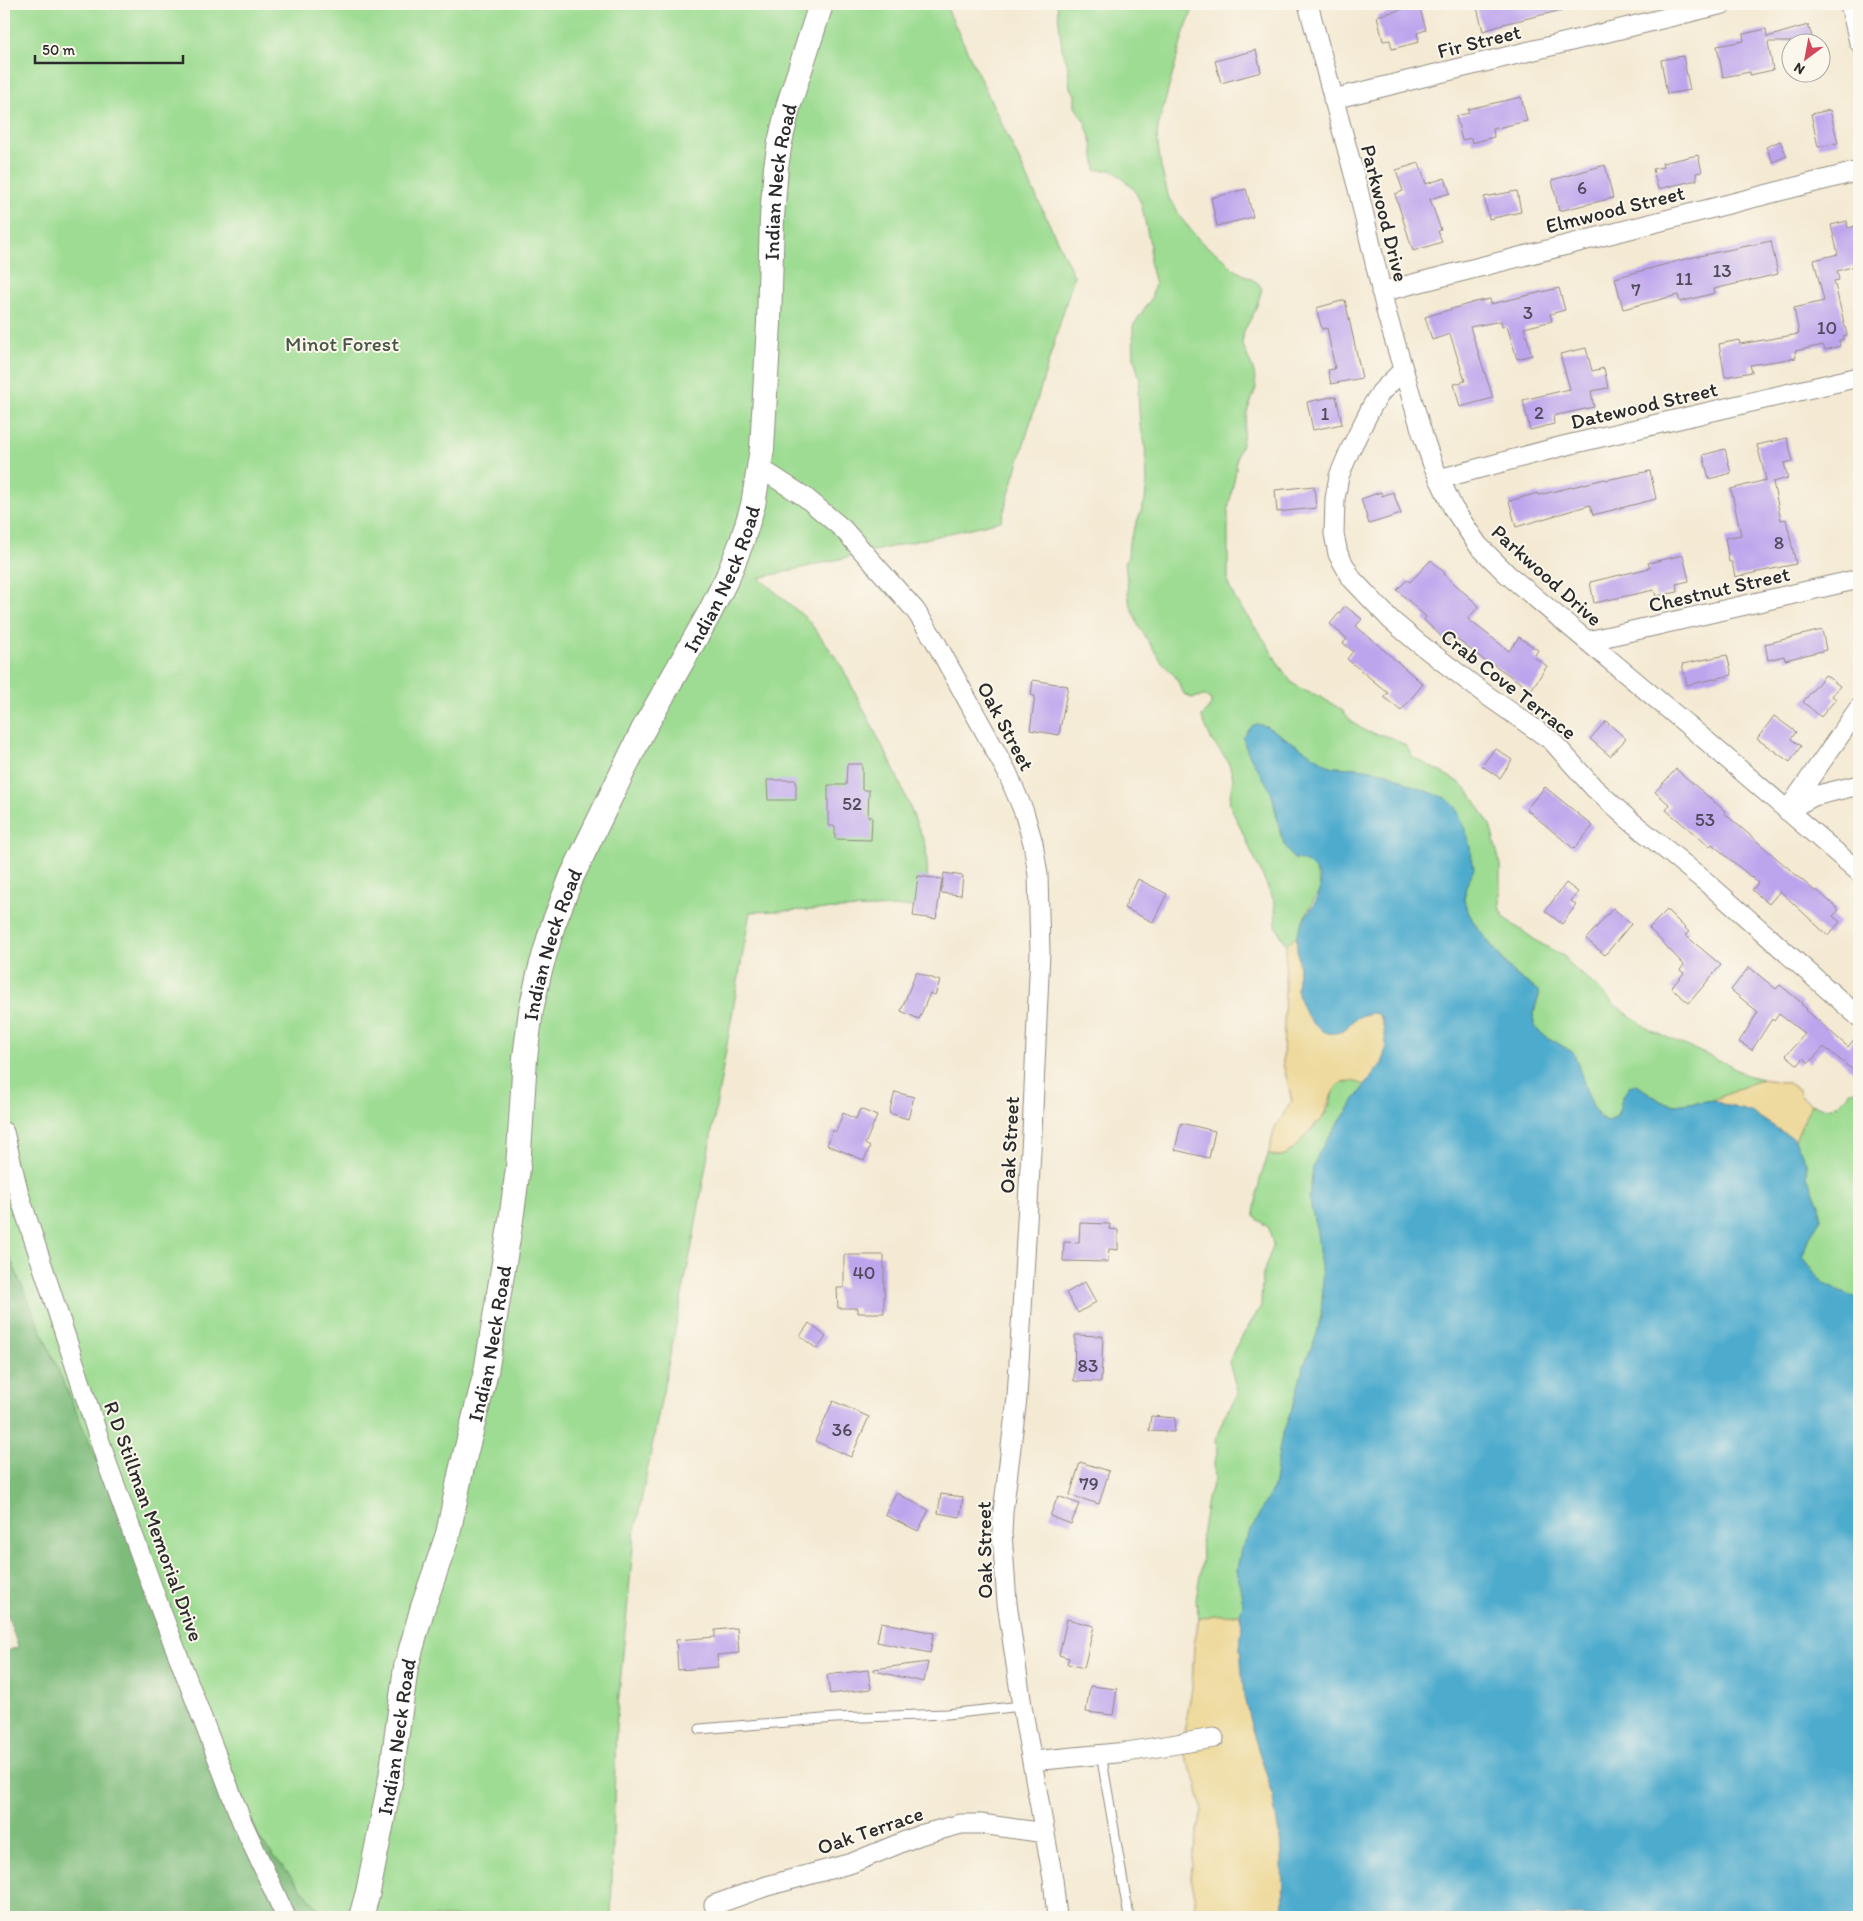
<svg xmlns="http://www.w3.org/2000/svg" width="1863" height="1921" font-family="Itim,sans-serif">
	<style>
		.green { fill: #9ddc92; stroke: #64845e }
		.forest { fill: #7ebc7c; stroke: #547454 }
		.sand { fill: #eeda9e; stroke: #8c8264 }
		.water { fill: #4eabcd; stroke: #3c6b7c }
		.building { fill: #bda5ed }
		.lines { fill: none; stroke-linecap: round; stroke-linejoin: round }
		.service-casing { stroke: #908a80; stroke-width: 11 }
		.minor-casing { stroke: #908a80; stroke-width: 21 }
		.tertiary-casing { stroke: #908a80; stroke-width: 26 }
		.service { stroke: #fff; stroke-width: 9 }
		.minor { stroke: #fff; stroke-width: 19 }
		.tertiary { stroke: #fff; stroke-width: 24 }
		.labels { text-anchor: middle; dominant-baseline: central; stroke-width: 4; stroke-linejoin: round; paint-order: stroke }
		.number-label { font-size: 19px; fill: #504a5c }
		.street-label { font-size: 21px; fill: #2b2b2b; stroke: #fbf7ec }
		.park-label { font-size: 21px; fill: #485745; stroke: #fbf7ec }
	</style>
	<rect width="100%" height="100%" fill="#fbf7ec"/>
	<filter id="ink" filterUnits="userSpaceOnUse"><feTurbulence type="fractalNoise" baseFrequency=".02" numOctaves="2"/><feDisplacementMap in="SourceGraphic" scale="10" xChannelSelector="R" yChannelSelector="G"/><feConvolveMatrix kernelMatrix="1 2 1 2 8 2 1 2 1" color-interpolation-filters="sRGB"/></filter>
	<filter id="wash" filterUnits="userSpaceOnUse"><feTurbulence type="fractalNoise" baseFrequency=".0096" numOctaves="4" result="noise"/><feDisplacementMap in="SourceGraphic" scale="20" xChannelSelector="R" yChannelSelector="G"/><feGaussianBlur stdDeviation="1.12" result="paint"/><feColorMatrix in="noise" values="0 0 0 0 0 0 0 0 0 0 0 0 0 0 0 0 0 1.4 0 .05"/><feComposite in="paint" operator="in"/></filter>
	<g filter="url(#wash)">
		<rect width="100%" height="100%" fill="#f4ead4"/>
		<!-- green -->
		<path class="green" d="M4,4H945L1074,276L1001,521L759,578L808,620L840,663L893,767L926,846L929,906L750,912L693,1240L634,1537L616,1727L611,1917H326L260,1840L4,1244Z
			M1057,4H1195L1184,32L1158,127L1157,137L1161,167L1169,199L1175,206L1180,217L1201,242L1223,258L1234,269L1258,283L1262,289L1255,311L1244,331L1242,343L1254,372L1256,388L1247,412L1242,444L1237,455L1236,470L1228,510V584L1236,601L1265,641L1279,665L1292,683L1305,691L1319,696L1342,710L1353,723L1367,732L1391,737L1406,746L1413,757L1459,782L1470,793L1490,825L1500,863V905L1503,916L1510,922L1538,942L1565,957L1571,966L1589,980L1615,1005L1650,1030L1730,1065L1746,1075L1762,1079L1714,1100L1675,1105L1662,1102L1637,1085L1622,1097C1620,1109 1619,1117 1606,1122C1588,1111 1580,1073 1574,1053L1539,1032L1534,1025L1533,1014L1539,996L1538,991L1514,973L1476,926L1467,910L1464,900L1466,886L1474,868L1415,787L1388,773L1359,768L1332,767L1267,727L1245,746L1271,791L1281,836L1294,859H1303L1313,866L1319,881L1320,889L1304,918L1297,935L1286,945L1276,926L1275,903L1229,803L1233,778L1228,761L1212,741L1203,720L1202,717L1211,705V700L1205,696L1191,698L1184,694L1175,676L1163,664L1139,627L1129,601L1125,561L1128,557L1129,542L1145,501L1147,479L1145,443L1140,426L1138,393L1140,380L1134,358L1133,326L1151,299L1155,284L1150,265V244L1141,203L1134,189L1113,170H1096L1092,143L1085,122L1075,107V94L1070,88L1068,66L1062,48Z
			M1356,1081L1365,1085L1319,1152L1309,1198L1317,1232L1323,1286L1321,1315L1317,1334L1304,1365L1294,1403L1281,1439L1273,1488L1241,1549L1237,1570L1243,1604L1240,1614L1215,1615L1199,1619L1196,1600L1202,1561L1201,1536L1207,1499L1215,1478L1214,1462L1217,1455L1216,1438L1224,1417L1238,1394L1229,1362L1235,1348L1261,1306L1262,1277L1273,1245L1269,1228L1256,1218L1254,1213L1260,1179L1268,1155C1273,1156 1279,1157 1284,1155C1292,1152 1323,1119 1327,1111C1337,1091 1325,1084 1356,1081Z
			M1859,1090V1298C1826,1286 1822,1286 1803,1256L1808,1239L1821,1219L1819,1205L1807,1176V1165L1795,1140L1811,1104C1828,1112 1840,1106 1850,1091Z"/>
		<!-- forest -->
		<path class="forest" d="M4,1244L260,1840L326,1917H4V1652L18,1647L4,1603Z"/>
		<!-- sand -->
		<path class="sand" d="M1297,935L1299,970L1297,989L1344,1031C1353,1018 1362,1013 1377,1013C1386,1025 1390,1049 1382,1063C1378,1071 1370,1078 1365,1085C1330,1070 1333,1101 1320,1122L1316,1123L1294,1149L1282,1156L1268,1155L1275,1127L1292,1101L1283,1063L1286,945Z
			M1762,1079L1788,1083L1799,1090L1801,1096L1811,1104L1795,1140L1751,1112L1722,1104L1714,1100Z
			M1240,1614L1242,1625L1240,1649L1252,1730L1272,1792L1282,1852L1283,1904L1282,1917H1195V1896L1191,1878L1193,1854L1202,1811L1197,1784L1185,1757L1183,1738L1192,1688L1194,1645L1199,1619L1215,1615Z"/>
		<!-- water -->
		<path class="water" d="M1257,724L1266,726L1332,767L1359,768L1388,773L1415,787L1446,798L1456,807L1468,837L1474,869L1466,886L1464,900L1467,910L1476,926L1513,973L1538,991L1539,996L1533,1014L1534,1025L1539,1032L1574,1053L1588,1095L1598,1117L1606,1122C1621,1117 1618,1111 1622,1098C1624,1094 1627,1090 1629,1087L1637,1085L1662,1102L1675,1105L1714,1100L1722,1104L1751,1112L1795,1140L1807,1165V1176L1819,1205L1821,1219L1808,1239L1803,1256C1822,1286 1826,1286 1859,1298V1917H1282L1283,1904L1282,1852L1272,1792L1252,1730L1244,1697L1240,1649L1242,1625L1240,1614L1243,1604L1237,1570L1241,1549L1273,1488L1281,1439L1294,1403L1304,1365L1317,1334L1321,1315L1323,1286L1317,1232L1309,1198L1313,1168L1319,1152L1365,1085L1383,1062L1386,1043L1382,1019L1377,1013C1362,1013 1353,1018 1344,1031C1338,1032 1332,1035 1325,1032C1311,1027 1298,1003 1297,988C1297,982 1299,976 1299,969C1299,958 1295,945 1297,935C1301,918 1318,904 1320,890C1323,874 1309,859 1294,859C1276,840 1280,812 1270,790C1261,772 1247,757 1243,738L1252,726Z"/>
		<g id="blocks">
			<!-- building -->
			<path class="building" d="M1476,4H1562L1563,10L1503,24V25L1483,31Z
				M1419,5L1426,30L1417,33L1419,42L1392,49L1390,40L1383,41L1377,16Z
				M1808,25L1814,42H1768L1773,70L1750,75V72L1723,77L1717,46L1744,41L1743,34L1766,29L1767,37Z
				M1256,50L1261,72L1221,83L1215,61Z
				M1683,56L1690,90L1667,94L1661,60Z
				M1521,97L1527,121L1493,129L1494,137L1472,143L1471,138L1462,140L1456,116L1469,113L1468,109Z
				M1830,110L1838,143L1818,147L1811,114Z
				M1780,141L1787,156L1773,162L1766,147Z
				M1698,155L1702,172L1696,173L1697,180L1658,189L1653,169L1663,167L1662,163Z
				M1419,163L1426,184L1445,178L1450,193L1430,199L1441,230L1438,231L1442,242L1413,251L1395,194L1403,191L1396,170Z
				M1605,165L1613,198L1559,211L1552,180Z
				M1246,189L1253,217L1217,226L1211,198Z
				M1517,191L1521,212L1489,219L1484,197Z
				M1847,221L1848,228L1856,226L1857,230L1859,229V265L1837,271L1839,280L1834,281L1847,335L1843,336L1844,339L1839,340L1840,346L1825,350L1823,345L1795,351L1796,358L1750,365L1752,372L1725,377L1719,344L1739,340L1740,344L1799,334L1794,308L1824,301L1814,260L1838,254L1831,225Z
				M1771,241L1778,274L1714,289L1715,293L1680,302L1678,295L1623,309L1615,278L1689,258Z
				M1559,288L1565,310L1550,314L1552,321L1524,328L1532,355L1517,359L1507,326L1502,327L1501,321L1470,327L1493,398L1460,407L1454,384L1465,381L1450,334L1432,340L1425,317L1475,302L1490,299L1491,304Z
				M1345,300L1362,378L1331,384L1328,370L1335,369L1327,328L1322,329L1316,308Z
				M1586,348L1592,371L1604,368L1608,388L1591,391L1594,407L1553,416L1554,424L1530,430L1523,400L1570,389L1560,354Z
				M1336,396L1342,424L1313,430L1307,402Z
				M1787,438L1793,461L1784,463L1788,478L1773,482L1781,520L1786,519L1796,564L1735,577L1732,562H1729L1725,538L1741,535L1731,489L1766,480L1757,445Z
				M1725,449L1731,473L1709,479L1703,455Z
				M1650,471L1656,499L1593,515L1590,505L1516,527L1509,501L1538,493L1539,495L1605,479L1606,480Z
				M1314,486L1316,508L1277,512L1275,490Z
				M1381,492L1382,496L1393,492L1401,514L1369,524L1361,499Z
				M1683,555L1689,581L1676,584L1678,592L1656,596L1654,590L1594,603L1590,582L1650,568L1648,563Z
				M1431,560L1445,573L1444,574L1479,606L1468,619L1509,651L1519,637L1538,650L1534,657L1547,666L1531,690L1490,662L1489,664L1453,636L1447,642L1424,620L1426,617L1397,590L1407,580L1410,582Z
				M1345,606L1362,619L1356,626L1423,684L1401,711L1384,697L1388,693L1347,659L1353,651L1343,643L1347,639L1330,624Z
				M1822,630L1826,650L1785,660L1784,656L1768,660L1765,644Z
				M1727,655L1732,675L1687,685L1682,664Z
				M1825,675L1840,686L1832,696L1836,699L1821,717L1803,702Z
				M1033,680L1068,686L1059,735L1030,730L1035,696L1031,695Z
				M1774,716L1796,732L1791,739L1801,746L1790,762L1757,739Z
				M1606,721L1626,739L1610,756L1590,739Z
				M1495,748L1512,760L1500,778L1482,766Z
				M847,764H862V790H869L868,817H872L871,840L835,839V826H828V785H846Z
				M1676,769L1725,811L1724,813L1816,892L1817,890L1839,910L1833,916L1840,922L1828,936L1780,891L1769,904L1752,890L1758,883L1712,844L1710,847L1666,810L1670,805L1655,792Z
				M767,780H796V800H768Z
				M1545,787L1593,826L1574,849L1526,809Z
				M944,873L963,876L961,895L941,893Z
				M918,876L942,879L936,919L913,916Z
				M1138,879L1167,894L1153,922L1124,908Z
				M1566,883L1578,892L1571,901L1576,905L1562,924L1545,911Z
				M1613,908L1631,924L1605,955L1586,939Z
				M1667,910L1689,932L1685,935L1721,965L1689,1003L1671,988L1684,973L1680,970L1684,965L1649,928Z
				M1749,967L1776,989L1780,985L1802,1003L1801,1004L1807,1009L1806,1010L1848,1047L1859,1033V1075L1824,1047L1809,1063L1804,1058L1798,1065L1786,1055L1805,1034L1779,1014L1774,1021L1772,1019L1752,1050L1739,1042L1758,1012L1731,990Z
				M916,972L940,981L935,995L930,993L919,1019L901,1011Z
				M895,1092L914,1097L908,1119L889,1113Z
				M860,1109L877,1116L865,1144L870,1147L864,1160L827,1145L833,1130L836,1132L843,1113L856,1119Z
				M1181,1123L1215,1131L1209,1158L1175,1150Z
				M1080,1223L1110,1224L1109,1229L1118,1230V1250L1109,1249L1108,1262L1063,1261L1064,1242L1079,1243Z
				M844,1255H884V1313H858V1308H838L837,1288H844Z
				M1085,1282L1096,1302L1078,1313L1066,1293Z
				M809,1323L826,1337L817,1349L800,1336Z
				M1075,1335L1103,1336L1101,1382L1074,1381Z
				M833,1401L869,1417L851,1457L815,1441Z
				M1151,1416L1175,1418L1174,1432L1149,1431Z
				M1080,1462L1109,1471L1099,1504L1070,1495Z
				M896,1493L929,1510L918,1531L885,1515Z
				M941,1494L963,1497L960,1517L938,1513Z
				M1058,1496L1079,1504L1071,1524L1050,1516Z
				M1067,1619L1094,1626L1084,1668L1067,1664L1069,1658L1059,1655Z
				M881,1622L934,1633L930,1653L877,1642Z
				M737,1628L739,1653L717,1655L718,1667L678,1670L676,1640L715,1637V1630Z
				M928,1662L924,1682L874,1671V1669Z
				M868,1670L871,1689L830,1694L827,1675Z
				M1090,1686L1117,1689L1113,1715L1086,1712Z"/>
		</g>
	</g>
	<g filter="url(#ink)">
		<use href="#blocks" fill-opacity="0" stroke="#908a80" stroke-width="1"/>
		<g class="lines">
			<defs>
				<path id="service" d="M700,1729L835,1718L947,1714L1022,1706
					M1101,1754L1129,1917"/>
				<path id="minor" d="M1308,4L1358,189L1387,315L1423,436L1433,465L1453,508L1478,545L1507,574L1709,743L1859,872
					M1850,4L1859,42
					M1333,99L1723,4
					M1381,292L1859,171
					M1403,370L1381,392L1372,406L1350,450L1339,476L1335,499L1334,534L1338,554L1352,579L1391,620L1417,642L1485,694L1552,741L1594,788L1627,818L1712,887L1859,1017
					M760,468L805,497L843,529L915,610L934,639L1007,772L1024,812L1033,843L1038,875L1040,952L1032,1133L1017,1398L1003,1512L1002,1533L1007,1603L1022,1706L1053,1879L1057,1917
					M1439,479L1563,446L1859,377
					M1588,641L1859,579
					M1790,809L1814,796L1859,785
					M1787,811L1859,708
					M4,1132L19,1194L107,1463L161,1611L242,1822L286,1917
					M1032,1761L1127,1752L1214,1738
					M714,1905L767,1886L852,1863L920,1835L961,1824H981L1045,1833"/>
				<g id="tertiary">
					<path id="s1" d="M361,1917L368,1892L391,1777L406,1667L422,1610L448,1534L461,1471L486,1372L511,1220L518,1168L525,1058L531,1010L539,974L553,925L572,876L643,730L709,614L728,576L742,541L753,505L762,449L769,323L772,217L776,167L780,142L789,104L821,4"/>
				</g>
			</defs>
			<!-- service casing -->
			<use href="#service" class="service-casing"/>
			<!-- minor casing -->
			<use href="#minor" class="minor-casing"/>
			<!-- tertiary casing -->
			<use href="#tertiary" class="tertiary-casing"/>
			<!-- service -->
			<use href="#service" class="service"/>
			<!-- minor -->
			<use href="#minor" class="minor"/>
			<!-- tertiary -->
			<use href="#tertiary" class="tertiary"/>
		</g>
	</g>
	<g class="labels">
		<!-- number labels -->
		<g class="number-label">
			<text x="1582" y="187">6</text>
			<text x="1722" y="270">13</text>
			<text x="1684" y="278">11</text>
			<text x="1636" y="289">7</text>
			<text x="1528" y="312">3</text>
			<text x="1827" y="327">10</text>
			<text x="1539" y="412">2</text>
			<text x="1325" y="413">1</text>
			<text x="1779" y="542">8</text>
			<text x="852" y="803">52</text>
			<text x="1705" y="819">53</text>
			<text x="864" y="1272">40</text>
			<text x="1088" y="1365">83</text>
			<text x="842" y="1429">36</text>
			<text x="1089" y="1483">79</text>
		</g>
		<!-- street labels -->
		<g class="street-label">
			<text transform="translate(1479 41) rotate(-14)">Fir Street</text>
			<text stroke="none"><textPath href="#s1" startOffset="1804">Indian Neck Road</textPath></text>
			<text transform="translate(1615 209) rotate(-14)">Elmwood Street</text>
			<text transform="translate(1385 213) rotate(76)">Parkwood Drive</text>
			<text transform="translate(1644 405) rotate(-13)">Datewood Street</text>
			<text transform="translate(1547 575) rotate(42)">Parkwood Drive</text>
			<text stroke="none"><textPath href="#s1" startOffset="1399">Indian Neck Road</textPath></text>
			<text transform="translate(1719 589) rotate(-13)">Chestnut Street</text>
			<text transform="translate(1509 684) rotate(38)">Crab Cove Terrace</text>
			<text transform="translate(1006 726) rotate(62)">Oak Street</text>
			<text stroke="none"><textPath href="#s1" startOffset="994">Indian Neck Road</textPath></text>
			<text transform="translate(1009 1145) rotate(-87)">Oak Street</text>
			<text stroke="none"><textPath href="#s1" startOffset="589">Indian Neck Road</textPath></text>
			<text transform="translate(154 1521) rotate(70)">R D Stillman Memorial Drive</text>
			<text transform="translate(984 1550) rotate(-91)">Oak Street</text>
			<text stroke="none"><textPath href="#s1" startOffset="184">Indian Neck Road</textPath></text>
			<text transform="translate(870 1830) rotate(-19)">Oak Terrace</text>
		</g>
		<!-- park labels -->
		<g class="park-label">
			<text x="342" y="343">Minot Forest</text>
		</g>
	</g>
	<!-- margin -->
	<rect width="1863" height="1921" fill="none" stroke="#fbf7ec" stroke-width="20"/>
	<!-- north arrow -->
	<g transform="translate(1806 58) rotate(212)"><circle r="24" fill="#fbf7ec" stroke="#a8a59f"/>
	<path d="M0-4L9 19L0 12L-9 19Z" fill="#d1495b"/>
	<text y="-8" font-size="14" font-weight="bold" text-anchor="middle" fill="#2b2b2b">N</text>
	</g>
	<!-- scale -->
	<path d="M35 55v8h148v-8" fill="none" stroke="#2b2b2b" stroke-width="2.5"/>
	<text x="42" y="55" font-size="15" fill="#2b2b2b" stroke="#fbf7ec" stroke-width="4" paint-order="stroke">50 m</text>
</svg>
